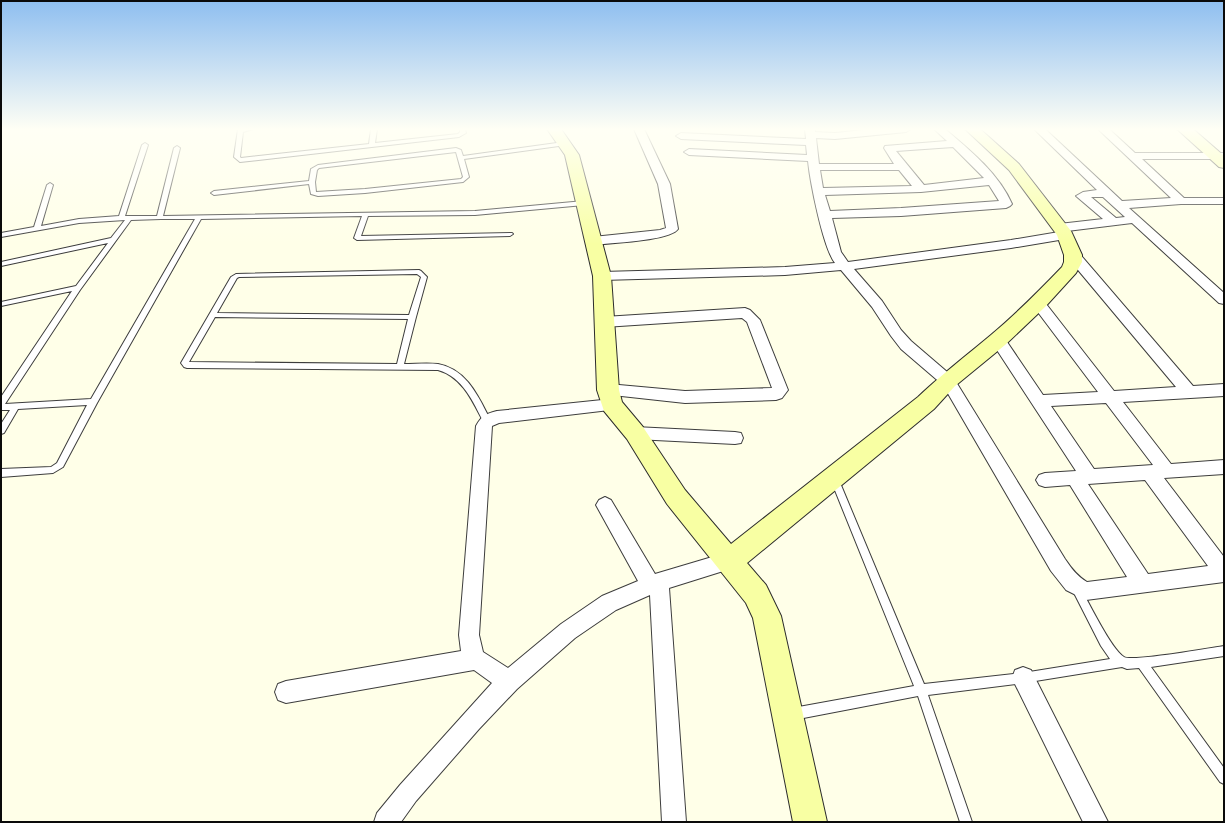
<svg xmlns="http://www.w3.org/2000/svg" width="1225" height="823" font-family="'Crimson Pro',serif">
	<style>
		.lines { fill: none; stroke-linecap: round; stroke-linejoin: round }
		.lane-casing { stroke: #3d3d3d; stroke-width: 2 }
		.street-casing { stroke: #3d3d3d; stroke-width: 2 }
		.secondary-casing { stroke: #2c2c2c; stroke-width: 2 }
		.lane { fill: #fff; fill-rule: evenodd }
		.street { fill: #fff; fill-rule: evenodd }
		.secondary { fill: #f8ffa3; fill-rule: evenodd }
	</style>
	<rect width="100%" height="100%" fill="#ffffe8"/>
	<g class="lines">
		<defs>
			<path id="lane" d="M238,129H253L243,132L240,157L241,158L369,144L371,129H377L375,143L458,134L460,132V129H465L466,133L459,137L240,162L234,157Z
				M564,142L566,143V145L464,159L469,177L463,182L365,193L318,196L311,194L309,184L214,195L211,193L214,191L309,181L311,169L318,165L456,148L461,150L463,156ZM456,152L463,177L461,179L365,189L316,192L315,182L317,170L319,168Z
				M145,143L148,145L125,216H157L174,148L177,146L180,148L163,216L475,211L584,201L587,203L584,205L475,215L368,216L361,236L512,233L513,234L510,236L357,240L354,238L362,216L201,219L97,403L63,467L53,473L1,477V469L51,467L57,463L87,405L18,409L4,433L1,434V424L10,410H1V397L72,291L1,306V302L76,286L108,243L1,266V262L111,238L125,220L79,223L1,237V233L34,227L47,185L50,183L53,185L41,226L79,219L119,216L142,145ZM161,219H195L91,399L5,404L80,290L131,220Z
				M419,270L421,271L427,277L416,317L404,364C415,364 428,363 438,364C467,369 479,398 491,421L490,423H484C473,402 463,377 438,370L187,368L184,367L181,363L231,277L236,274ZM417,274L421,277L409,315L217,313L237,278L239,277ZM215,317L408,319L397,364L189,362Z
				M834,474L837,475L838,478L924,684L1023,673L1110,659L1101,646L1073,591L1071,588L1073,585L1076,583L1079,585C1088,601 1111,649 1124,657C1132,662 1210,648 1224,646V656L1151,667L1224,768V784L1220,782L1139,668L1127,669L1122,667L1023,683L928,695L972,822H960L918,696L793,720L789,718L787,714L789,710L793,708L914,686L830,478L831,475Z"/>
			<path id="street" d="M634,129H644L670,184L678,229C670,241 609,243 593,245L589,244L587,241L589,238L593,237L660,230L666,228L658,184Z
				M805,129H815V132L835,133L873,129H911L906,132L835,139L816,138L819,164H894L884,148L885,146L947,141L934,129H945C970,150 999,174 1012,204L1010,206L1006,208L901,216L832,218L841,252L848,262L1011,240L1065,231L1069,232L1071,235L1069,238L1065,239L1011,248L854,269L882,301L901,330L911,341L953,377L1065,559C1071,568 1077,576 1087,582L1127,577L1070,485L1045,487L1039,485L1036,480L1039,475L1045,473L1076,471L993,344L991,340L993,336L998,335L1003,336L1043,395L1098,392L1031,303L1033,300L1038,299L1043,300L1114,391L1176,387L1068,258L1067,255L1068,252H1078L1193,386L1224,384V396L1123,402L1171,464L1224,460V474L1164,478L1224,557V582L1086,600L1066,590L1051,571L943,385L901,349L891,336L872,307L841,270L785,275L602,280L597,279L595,276L597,273L602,272L785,267L835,263C823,248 810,181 808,161L689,155L684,152L689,149L807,155L806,145L681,139L676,136L681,133L806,139ZM953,147L984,178L924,185L896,151ZM820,170H899L912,186L823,188ZM989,185L999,201L901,208L830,211L825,195L921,192ZM1106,403L1153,465L1094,469L1051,406ZM1145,480L1208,566L1148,574L1088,484Z
				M1034,129H1045L1122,201L1171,198L1098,129H1109L1135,153H1224V159H1142L1184,198H1224V204H1181L1129,208L1224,293V304L1219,303L1132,223L1059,232L1055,231L1053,228L1055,225L1059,224L1103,219L1076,196L1083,192L1097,190ZM1091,197H1103L1125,217L1116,218Z
				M745,308L750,310L760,320L788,390L782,398L776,400L685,403L603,394L600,390L603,386L608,384L685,391L772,388L747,322L742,318L604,327L599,325L597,322L599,319L604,317Z
				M612,399L618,401L620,405L618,409L499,423L492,426L479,635L483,652L508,668L561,624L602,596L638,581L596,505L599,500L605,497L611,500L655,574L729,552L736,555L739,561L736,567L669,588L686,822H662L650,595L616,610L575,638L517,689L479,729L416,801L401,822H374L377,813L400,785L492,683L474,670L286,703L278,700L275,692L278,684L286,681L461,651L459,635L476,426C482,415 486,414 497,411Z
				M635,427L735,432L741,433L743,438L741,443L735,444L635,439L629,438L627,433L629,428Z
				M1023,667L1031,670L1108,822H1083L1012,678L1015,670Z"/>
			<path id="secondary" d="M547,129H561L579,155L611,276L619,390L622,402L643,427L685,490L731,544L918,397C941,375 966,356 991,335C1016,314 1039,291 1062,267L1064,262V255L1057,235L1009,170L965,129H980L1019,164L1071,231L1082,255V262L1076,273L1045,307L1005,345L955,386L934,409L747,563L766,585L781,616L827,822H793L753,618L746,603L667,504L627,439L604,411L597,390L593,276L565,155Z
				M1177,129H1193L1224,156V168L1219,167Z"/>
		</defs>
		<!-- lane casing -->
		<use href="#lane" class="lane-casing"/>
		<!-- street casing -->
		<use href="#street" class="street-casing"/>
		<!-- secondary casing -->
		<use href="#secondary" class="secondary-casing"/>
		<!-- lane -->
		<use href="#lane" class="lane"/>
		<!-- street -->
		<use href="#street" class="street"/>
		<!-- secondary -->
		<use href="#secondary" class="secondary"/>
	</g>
	<!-- sky -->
	<linearGradient id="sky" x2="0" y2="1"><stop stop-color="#8ebef0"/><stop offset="0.53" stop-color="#fffff5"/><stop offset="1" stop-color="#fffff5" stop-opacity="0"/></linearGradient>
	<rect width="1225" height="244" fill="url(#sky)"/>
	<!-- border -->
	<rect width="1225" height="823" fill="none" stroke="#0a0a0a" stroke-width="4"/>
</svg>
